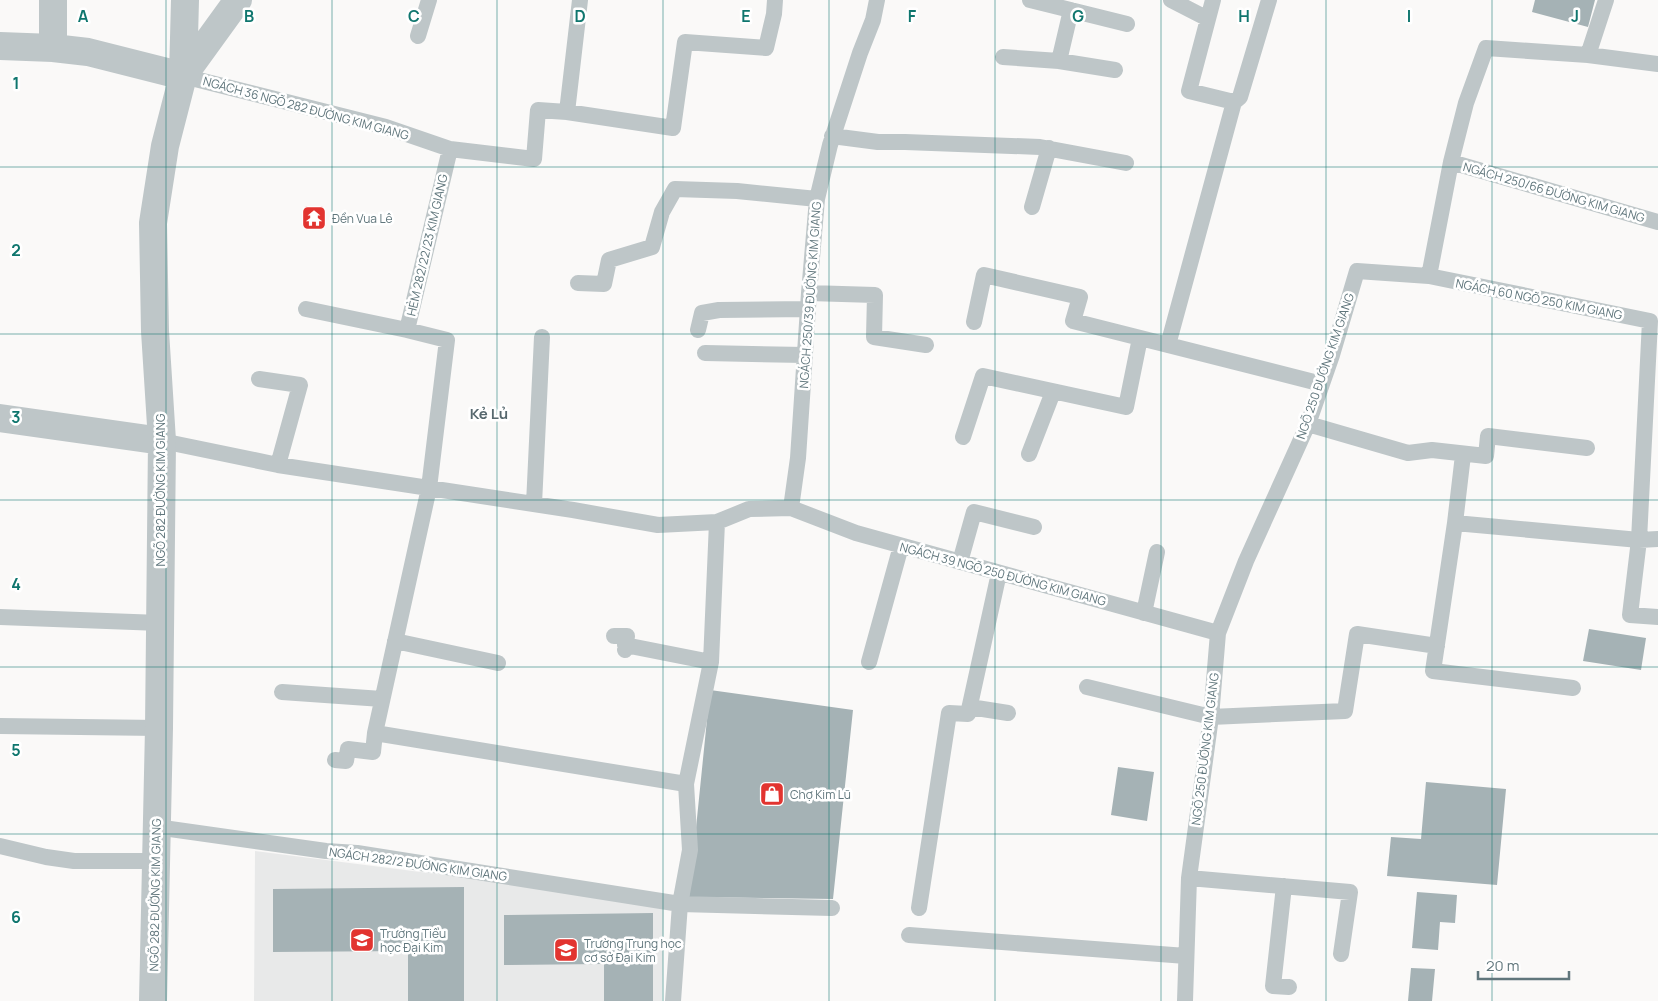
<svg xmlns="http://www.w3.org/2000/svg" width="1658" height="1001" font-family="Manrope,sans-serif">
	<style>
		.built { fill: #e8e9e9 }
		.building { fill: #a5b2b5 }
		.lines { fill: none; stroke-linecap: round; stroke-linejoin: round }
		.service { stroke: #bec6c8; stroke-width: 16 }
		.minor { stroke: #bec6c8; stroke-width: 28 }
		.grid { fill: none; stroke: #0f766e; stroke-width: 1; stroke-opacity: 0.55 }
		.labels { text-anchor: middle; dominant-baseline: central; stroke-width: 5; stroke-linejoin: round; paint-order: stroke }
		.street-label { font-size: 12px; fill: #60767c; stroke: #fff }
		.poi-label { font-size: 12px; fill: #60767c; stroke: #fff; text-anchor: start }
		.quarter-label { font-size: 15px; font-weight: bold; fill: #57686e; stroke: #fff }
		.grid-label { font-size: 16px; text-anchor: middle; font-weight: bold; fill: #0f766e; stroke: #fff; stroke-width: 5; stroke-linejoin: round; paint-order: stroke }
	</style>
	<rect width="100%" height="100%" fill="#faf9f8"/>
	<!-- built -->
	<path class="built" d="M255,851L468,878L664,906L662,1001H254Z"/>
	<!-- building -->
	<path class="building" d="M1535,0H1595L1588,27L1532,12Z
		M1589,629L1646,638L1641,670L1583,661Z
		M710,690L853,710L833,899L689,897Z
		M1118,767L1154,772L1147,821L1111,815Z
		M1426,782L1506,789L1497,885L1387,876L1391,837L1421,839Z
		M464,887V1001H408V951L273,952V889Z
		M1417,892L1457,895L1455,923L1440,922L1438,950L1412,948Z
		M653,913V1001H604V964L504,965V915Z
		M1411,968L1435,969L1432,1001H1408Z"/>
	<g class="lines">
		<!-- service -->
		<path class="service" d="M1030,0L1127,24
			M1171,0L1208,19
			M1213,0L1189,91L1234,102
			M418,36L429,0
			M1588,55L1658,64
			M1003,57L1059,61L1115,70
			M1059,61L1071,10
			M183,76L386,127L450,149L534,159L538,110L567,112L673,128L685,42L766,48L774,14L775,0
			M567,112L580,0
			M832,136L878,142H905L1040,147L1126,163
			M1451,162L1658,222
			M1032,207L1049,148
			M1429,276L1650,321L1639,540L1630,615L1658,617
			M578,283L604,284L609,260L652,247L662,212L675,189L737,191L817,199
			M809,293L875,295L874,337L926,345
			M306,309L407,330
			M974,322L984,275L1080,297L1073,321L1322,384
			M698,330L702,313L719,310L808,309
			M1168,345L1234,102L1240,97L1269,0
			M705,353L805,355
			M259,379L300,385L278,465
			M1308,424L1408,453L1432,450L1486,456L1488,436L1587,448
			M963,437L983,376L1126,407L1140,338
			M162,441L278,465L573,510L658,525L717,522L749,509L791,508L856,533L1218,633
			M1029,454L1053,392
			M1463,455L1455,523L1639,540L1658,539
			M534,504L542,337
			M791,508L798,458L809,293L817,199L830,145L860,53L873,20L877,0
			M1455,523L1433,671L1573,688
			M960,562L974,512L1034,527
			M1144,613L1157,552
			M0,617L160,623
			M614,636H627L625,650
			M395,641L498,663
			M625,645L711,662
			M869,662L901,546
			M1087,687L1211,717L1345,711L1357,634L1437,646
			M282,692L382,699
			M970,707L1008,713
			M0,726L159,728
			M375,733L686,784
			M335,760L346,761L348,749L373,752L375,733L429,488L447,340L407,330L450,149
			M156,827L326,851L357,853L680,904L832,908
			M0,846L46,857L74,861H156
			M1189,878L1350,892L1341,954
			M1284,886L1273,986L1289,987
			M919,908L949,713L968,714L999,573
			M909,935L1186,956
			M673,1001L680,904L690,850L686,784L711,662L717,522
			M1185,1001L1189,878L1211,717L1218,633L1246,561L1308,424L1332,355L1357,271L1429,276L1451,162L1466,103L1486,48L1588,55L1606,0"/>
		<!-- minor -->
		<path class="minor" d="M53,0V48
			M0,46L53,48L88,52L183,76
			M183,76L185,0
			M0,418L162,441
			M153,1001L159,728L162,441L155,331L153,223L165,146L183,76L238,0"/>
	</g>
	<!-- grid -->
	<path class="grid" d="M166,0V1001M332,0V1001M497,0V1001M663,0V1001M829,0V1001M995,0V1001M1161,0V1001M1326,0V1001M1492,0V1001M0,167H1658M0,334H1658M0,500H1658M0,667H1658M0,834H1658"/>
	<!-- icons -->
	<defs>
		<symbol id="temple-square" viewBox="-11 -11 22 22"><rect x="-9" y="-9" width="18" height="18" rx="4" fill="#e23430" stroke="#fff"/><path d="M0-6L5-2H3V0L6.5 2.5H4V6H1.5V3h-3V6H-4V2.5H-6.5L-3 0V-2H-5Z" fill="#fff"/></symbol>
		<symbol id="shop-square" viewBox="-11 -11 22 22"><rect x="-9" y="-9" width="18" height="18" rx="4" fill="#e23430" stroke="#fff"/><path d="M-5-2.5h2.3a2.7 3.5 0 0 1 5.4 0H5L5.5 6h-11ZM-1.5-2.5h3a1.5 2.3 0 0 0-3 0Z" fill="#fff"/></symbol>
		<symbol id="school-square" viewBox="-11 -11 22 22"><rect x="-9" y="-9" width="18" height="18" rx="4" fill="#e23430" stroke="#fff"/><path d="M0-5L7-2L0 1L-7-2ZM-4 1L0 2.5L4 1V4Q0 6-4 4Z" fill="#fff"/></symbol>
	</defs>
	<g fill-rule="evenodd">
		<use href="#temple-square" x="300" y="204" width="28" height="28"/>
		<use href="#shop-square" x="758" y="780" width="28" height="28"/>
		<use href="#school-square" x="348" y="926" width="28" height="28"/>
		<use href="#school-square" x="552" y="936" width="28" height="28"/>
	</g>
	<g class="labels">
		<!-- street labels -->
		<g class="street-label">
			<text transform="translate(306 108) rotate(15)">NGÁCH 36 NGÕ 282 ĐƯỜNG KIM GIANG</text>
			<text transform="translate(1554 192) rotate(16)">NGÁCH 250/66 ĐƯỜNG KIM GIANG</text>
			<text transform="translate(427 245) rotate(-77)">HẺM 282/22/23 KIM GIANG</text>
			<text transform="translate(810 295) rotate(-86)">NGÁCH 250/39 ĐƯỜNG KIM GIANG</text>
			<text transform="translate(1539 299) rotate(11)">NGÁCH 60 NGÕ 250 KIM GIANG</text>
			<text transform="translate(1325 366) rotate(-71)">NGÕ 250 ĐƯỜNG KIM GIANG</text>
			<text transform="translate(160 490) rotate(-90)">NGÕ 282 ĐƯỜNG KIM GIANG</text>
			<text transform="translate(1003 574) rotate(15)">NGÁCH 39 NGÕ 250 ĐƯỜNG KIM GIANG</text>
			<text transform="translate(1205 749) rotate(-83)">NGÕ 250 ĐƯỜNG KIM GIANG</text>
			<text transform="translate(418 864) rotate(8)">NGÁCH 282/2 ĐƯỜNG KIM GIANG</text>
			<text transform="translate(155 895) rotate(-89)">NGÕ 282 ĐƯỜNG KIM GIANG</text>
		</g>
		<!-- poi labels -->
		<g class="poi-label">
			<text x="332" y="218">Đền Vua Lê</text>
			<text x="790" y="794">Chợ Kim Lũ</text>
			<text x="380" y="933">Trường Tiểu<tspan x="380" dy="14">học Đại Kim</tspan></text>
			<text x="584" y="943">Trường Trung học<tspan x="584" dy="14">cơ sở Đại Kim</tspan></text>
		</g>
		<!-- quarter labels -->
		<g class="quarter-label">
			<text x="489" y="413">Kẻ Lủ</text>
		</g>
	</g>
	<g class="grid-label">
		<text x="83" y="22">A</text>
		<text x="249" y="22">B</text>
		<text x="414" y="22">C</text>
		<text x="580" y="22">D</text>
		<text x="746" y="22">E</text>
		<text x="912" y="22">F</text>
		<text x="1078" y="22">G</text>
		<text x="1244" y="22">H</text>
		<text x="1409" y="22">I</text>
		<text x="1575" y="22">J</text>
		<text x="16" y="89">1</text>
		<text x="16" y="256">2</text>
		<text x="16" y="423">3</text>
		<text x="16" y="590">4</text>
		<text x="16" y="756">5</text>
		<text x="16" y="923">6</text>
	</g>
	<!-- scale -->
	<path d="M1478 971v8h91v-8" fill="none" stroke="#60767c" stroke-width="2.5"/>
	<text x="1486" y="971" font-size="15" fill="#60767c" stroke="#ffffff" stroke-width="4" paint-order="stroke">20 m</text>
</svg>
